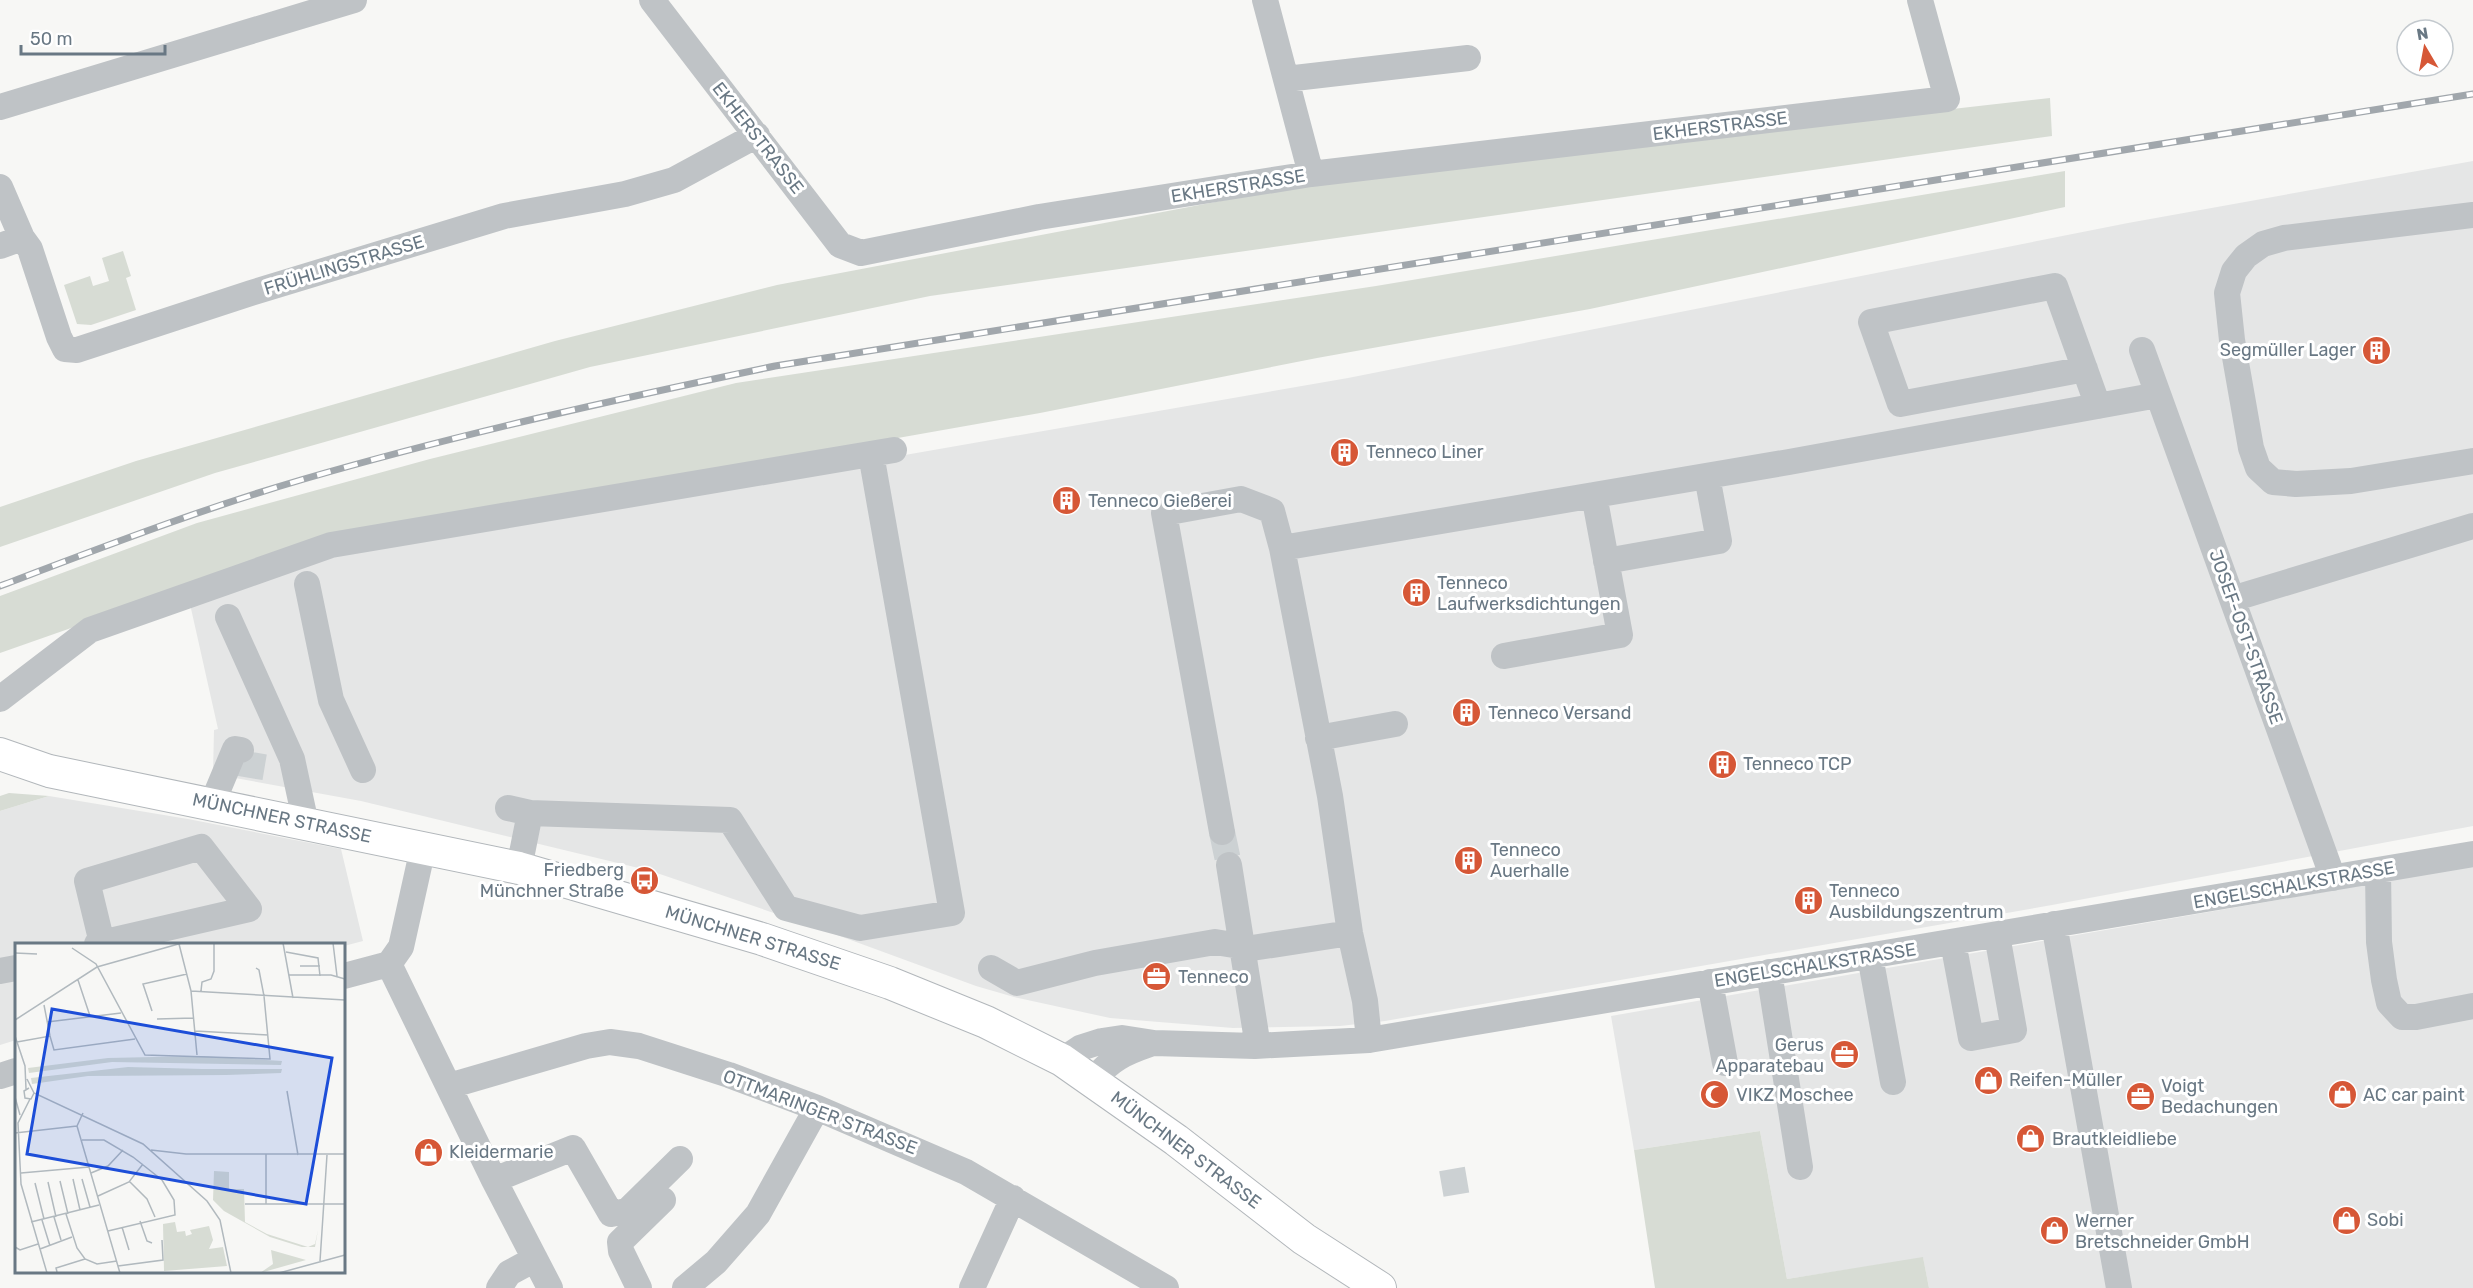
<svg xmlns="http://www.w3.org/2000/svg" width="2473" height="1288" font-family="Rubik,sans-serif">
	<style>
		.built { fill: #e5e6e6 }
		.green { fill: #d7dcd4 }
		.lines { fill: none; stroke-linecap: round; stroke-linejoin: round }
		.minor-tunnel { stroke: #ccd1d3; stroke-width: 26; stroke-dasharray: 26 13; stroke-linecap: butt }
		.major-casing { stroke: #b2b7bb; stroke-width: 34 }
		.minor { stroke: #bfc3c6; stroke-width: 26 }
		.major { stroke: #fff; stroke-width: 32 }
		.rail-casing { stroke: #a1a7ac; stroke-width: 7 }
		.rail { stroke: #fff; stroke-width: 4.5; stroke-dasharray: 14; stroke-linecap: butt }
		.labels { text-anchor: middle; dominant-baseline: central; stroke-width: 6; stroke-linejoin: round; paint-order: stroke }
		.street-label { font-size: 18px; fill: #697884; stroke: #fff }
		.poi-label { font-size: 18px; fill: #697884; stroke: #fff; text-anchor: start }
		.inset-road { fill: none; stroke: #b1b9be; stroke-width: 1.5 }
		.view { fill: #1d4ed8; fill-opacity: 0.15; stroke: #1d4ed8; stroke-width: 3 }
		.inset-edge { fill: none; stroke: #697884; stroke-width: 3 }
	</style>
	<rect width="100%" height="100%" fill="#f7f7f5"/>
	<!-- built -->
	<path class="built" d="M2473,161V826L2052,905L1385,1021L1340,1026L1233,1028L1110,1018L1014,997L976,986L818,928L651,871L361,801L213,774L214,730L218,729L190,604L333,551L882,459L1348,378L2128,223Z
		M49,796L188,819L341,849L363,941L344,946V944H16V1040L0,1045V811Z
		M2473,866V1288H1929L1923,1258L1787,1279L1760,1131L1634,1150L1611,1016Z"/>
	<!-- green -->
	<path class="green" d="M2050,98L2052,136L930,296L590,367L215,473L0,547V507L136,461L555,341L777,285L1342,178Z
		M2065,171V207L1590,309L1317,358L1040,413L403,525L239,569L0,653V596L197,523L430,459L736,383L1376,286Z
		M123,251L131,276L126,278L136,310L91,325L77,324L64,285L90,276L93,286L109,281L102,258Z
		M9,793L49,796L0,811V796Z
		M1760,1131L1787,1279L1923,1257L1929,1288H1655L1634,1150Z"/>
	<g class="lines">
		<!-- minor-tunnel -->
		<path class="minor-tunnel" d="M239,763L275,769
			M1222,832L1229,865
			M1452,1169L1458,1204"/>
		<defs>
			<path id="major" d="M0,754L49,771L519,868L762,939L890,983L986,1022L1062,1060L1176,1140L1304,1239L1380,1288"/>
		</defs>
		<!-- major casing -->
		<use href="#major" class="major-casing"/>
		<!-- minor -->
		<path class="minor" d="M652,0L840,245L861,253L1039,217L1311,174L1947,99L1920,0
			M1265,0L1311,174
			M1286,79L1468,58
			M0,107L354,0
			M0,187L22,238
			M2473,215L2284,238L2263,244L2246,256L2234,271L2227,293L2232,340L2251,448L2258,468L2273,482L2296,484L2351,481L2473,461
			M0,246L22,238L30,249L59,337L65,349L77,350L251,293L504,216L625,194L674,180L757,135
			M2142,350L2333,878
			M2085,369L1900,404L1871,322L2055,286L2098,406
			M1282,548L1330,796L1350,933L1365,1001L1369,1040
			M1606,561L1719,541L1707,476
			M307,584L331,700L363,770
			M2232,599L2473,526
			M228,617L292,759L306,824
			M1504,656L1620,635L1594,495
			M0,699L90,630L331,545L894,450
			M1318,738L1395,724
			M212,804L235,749L241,750
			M508,808L530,813L730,820L786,908L860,928L952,913L871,454
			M1222,832L1164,513L1241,499L1272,511L1282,548L1789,462L2158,395
			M1229,865L1256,1034L1255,1046
			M519,868L530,813
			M2378,871L2379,942L2384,980L2389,1003L2402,1017H2416L2473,1006
			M2054,924L2119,1288
			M1953,942L1971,1038L2014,1030L1997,935
			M97,944L249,909L201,847L87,881L102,943
			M1870,956L1893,1082
			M389,964L494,1180L550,1288
			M389,964L401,947L423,848
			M991,968L1017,983L1095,963L1215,942L1252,948L1350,933
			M0,971L16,968
			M1769,972L1800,1167
			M344,976L389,964
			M1710,982L1725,1063
			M1062,1060L1080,1048L1102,1041L1122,1038L1154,1043L1255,1046L1369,1040L2473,854
			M0,1076L16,1071
			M1093,1080C1111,1059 1124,1053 1150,1044
			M449,1086L586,1046L610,1042L639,1046L729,1075L817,1108L966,1172L1166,1288
			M494,1180L573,1148L611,1214L627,1211L680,1159
			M499,1288L509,1273L535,1259
			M639,1288L621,1251L620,1242L663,1200
			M685,1288L716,1262L758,1214L817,1108
			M972,1288L1013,1198"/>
		<!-- major -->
		<use href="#major" class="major"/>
		<defs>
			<path id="rail" d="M0,586C100,548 201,509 304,479C459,434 617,399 775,366L2473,94"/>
		</defs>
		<!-- rail casing -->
		<use href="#rail" class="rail-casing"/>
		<!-- rail -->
		<use href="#rail" class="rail"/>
	</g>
	<!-- icons -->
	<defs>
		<symbol id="building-disc" viewBox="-11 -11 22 22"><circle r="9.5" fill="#d65736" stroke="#fff"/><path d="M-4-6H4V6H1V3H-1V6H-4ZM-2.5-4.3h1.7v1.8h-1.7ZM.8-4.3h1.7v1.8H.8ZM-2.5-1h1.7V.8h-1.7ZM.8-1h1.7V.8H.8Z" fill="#fff"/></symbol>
		<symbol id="bus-disc" viewBox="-11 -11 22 22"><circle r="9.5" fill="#d65736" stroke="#fff"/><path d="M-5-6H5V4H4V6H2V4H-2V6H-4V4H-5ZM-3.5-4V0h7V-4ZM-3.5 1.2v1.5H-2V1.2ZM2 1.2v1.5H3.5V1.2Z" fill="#fff"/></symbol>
		<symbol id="office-disc" viewBox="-11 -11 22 22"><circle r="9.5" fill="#d65736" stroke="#fff"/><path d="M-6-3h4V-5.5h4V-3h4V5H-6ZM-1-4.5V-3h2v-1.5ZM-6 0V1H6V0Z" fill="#fff"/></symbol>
		<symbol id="shop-disc" viewBox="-11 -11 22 22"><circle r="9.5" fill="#d65736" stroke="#fff"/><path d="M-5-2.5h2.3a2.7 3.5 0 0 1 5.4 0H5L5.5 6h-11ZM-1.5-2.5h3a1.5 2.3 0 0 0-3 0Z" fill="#fff"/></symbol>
		<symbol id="mosque-disc" viewBox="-11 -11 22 22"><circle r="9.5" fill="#d65736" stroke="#fff"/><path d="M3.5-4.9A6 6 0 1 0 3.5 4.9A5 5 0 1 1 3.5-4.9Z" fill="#fff"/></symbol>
	</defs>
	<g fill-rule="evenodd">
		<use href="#building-disc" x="2360" y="334" width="33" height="33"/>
		<use href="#building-disc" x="1328" y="436" width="33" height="33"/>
		<use href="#building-disc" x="1050" y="484" width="33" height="33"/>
		<use href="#building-disc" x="1400" y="576" width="33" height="33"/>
		<use href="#building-disc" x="1450" y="696" width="33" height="33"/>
		<use href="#building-disc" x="1706" y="748" width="33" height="33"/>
		<use href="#building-disc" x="1452" y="844" width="33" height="33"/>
		<use href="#bus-disc" x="628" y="864" width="33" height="33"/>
		<use href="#building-disc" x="1792" y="884" width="33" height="33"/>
		<use href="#office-disc" x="1140" y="960" width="33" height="33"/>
		<use href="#office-disc" x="1828" y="1038" width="33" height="33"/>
		<use href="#shop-disc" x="1972" y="1064" width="33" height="33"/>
		<use href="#mosque-disc" x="1698" y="1078" width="33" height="33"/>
		<use href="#shop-disc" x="2326" y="1078" width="33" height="33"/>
		<use href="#office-disc" x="2124" y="1080" width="33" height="33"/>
		<use href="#shop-disc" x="2014" y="1122" width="33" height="33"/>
		<use href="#shop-disc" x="412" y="1136" width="33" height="33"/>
		<use href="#shop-disc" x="2330" y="1204" width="33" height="33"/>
		<use href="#shop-disc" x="2038" y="1214" width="33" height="33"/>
	</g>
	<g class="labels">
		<!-- street labels -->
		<g class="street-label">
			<text transform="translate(1720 126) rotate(-7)">EKHERSTRASSE</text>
			<text transform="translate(758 138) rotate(52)">EKHERSTRASSE</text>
			<text transform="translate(1238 186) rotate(-9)">EKHERSTRASSE</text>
			<text transform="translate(344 265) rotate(-17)">FRÜHLINGSTRASSE</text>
			<text transform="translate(2246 637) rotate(70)">JOSEF-OST-STRASSE</text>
			<text transform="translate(282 818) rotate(12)">MÜNCHNER STRASSE</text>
			<text transform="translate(2294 885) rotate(-10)">ENGELSCHALKSTRASSE</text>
			<text transform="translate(753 938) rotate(17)">MÜNCHNER STRASSE</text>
			<text transform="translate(1815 965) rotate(-9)">ENGELSCHALKSTRASSE</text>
			<text transform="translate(820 1112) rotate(21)">OTTMARINGER STRASSE</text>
			<text transform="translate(1186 1150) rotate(37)">MÜNCHNER STRASSE</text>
		</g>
		<!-- poi labels -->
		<g class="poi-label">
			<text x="2356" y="350" text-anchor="end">Segmüller Lager</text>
			<text x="1366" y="452">Tenneco Liner</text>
			<text x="1088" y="501">Tenneco Gießerei</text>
			<text x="1437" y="583">Tenneco<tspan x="1437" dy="21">Laufwerksdichtungen</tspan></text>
			<text x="1488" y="713">Tenneco Versand</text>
			<text x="1743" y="764">Tenneco TCP</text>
			<text x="1490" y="850">Tenneco<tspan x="1490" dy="21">Auerhalle</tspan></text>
			<text x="624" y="870" text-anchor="end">Friedberg<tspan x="624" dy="21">Münchner Straße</tspan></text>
			<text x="1829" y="891">Tenneco<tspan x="1829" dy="21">Ausbildungszentrum</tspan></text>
			<text x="1178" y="977">Tenneco</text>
			<text x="1824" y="1045" text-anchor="end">Gerus<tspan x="1824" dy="21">Apparatebau</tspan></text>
			<text x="2009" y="1080">Reifen-Müller</text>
			<text x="2161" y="1086">Voigt<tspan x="2161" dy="21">Bedachungen</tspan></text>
			<text x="1736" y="1095">VIKZ Moschee</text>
			<text x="2363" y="1095">AC car paint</text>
			<text x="2052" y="1139">Brautkleidliebe</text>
			<text x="449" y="1152">Kleidermarie</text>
			<text x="2367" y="1220">Sobi</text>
			<text x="2075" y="1221">Werner<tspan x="2075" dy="21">Bretschneider GmbH</tspan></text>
		</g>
	</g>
	<!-- overview -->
	<g transform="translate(15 943)">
		<rect width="330" height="330" fill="#f7f7f5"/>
		<path d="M185,113L267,118L266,122L97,119L14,130L13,125L93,115ZM113,124L187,126H267L266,130L211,132L73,133L17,141L16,135ZM199,228L214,229V246H229L230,279L252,291L293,304L300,301L303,287L300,304H287L255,294L209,268L198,257ZM160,279L162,289L170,288L171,293L177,291L175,287L194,283L198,297L194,306L208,304L212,323L149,328L148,281ZM256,307L291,317L245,330L258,321Z" fill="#d7dcd4"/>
		<path class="inset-road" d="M268,0L278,55M318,0L322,33M164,1L176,48L182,112M57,5L81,21L130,112L255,116L249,53L244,27L241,25M271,9L303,15L305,33M0,10L22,11M285,23H305M274,32H316L330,36M63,37L75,73M176,48L330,57M186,48L187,39L196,36L199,28V0M29,62L35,93M137,68L128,41L172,31M142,76L179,75M0,77L82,24L167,0M32,79L106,70M180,88L253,92M0,93L10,123L11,146M2,99L35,93L39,107L120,96M12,136L19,150L128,201L192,258L205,277L216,330M14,145L9,148L10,155L16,156L19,150M272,148L283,212M0,154L5,172M15,156L3,180L6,241L32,330M68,170L62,183L105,330M0,190L62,183M67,197H89L118,214L147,237L159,257L160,272L93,288M136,207L171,211H330M251,211V261M6,230L74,224M76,230L93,223L108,207M58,236L65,267M67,236L75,264M45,238L53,271M33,239L41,274M115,239L132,256L140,274M20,240L29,276M83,253L114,239L128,221M230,261H330M51,271L62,305L70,316L82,321L102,318M39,274L46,297M27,277L35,303M125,278L132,298L137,300M16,279L84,262M107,284L114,307M0,304L5,307L23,301M25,306L57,294M305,318L312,212M103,323L148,317L147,297M42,329L41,325L70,316M264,330L330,312"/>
		<path class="view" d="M37,66L317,115L291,261L12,211Z"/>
		<rect width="330" height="330" class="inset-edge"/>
	</g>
	<!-- north arrow -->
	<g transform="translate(2425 48) rotate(350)"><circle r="28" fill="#ffffff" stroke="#c3c9ce" stroke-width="1.5"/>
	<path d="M0-4.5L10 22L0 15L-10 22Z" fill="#d65736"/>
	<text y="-9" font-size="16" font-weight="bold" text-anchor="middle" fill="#697884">N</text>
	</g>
	<!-- scale -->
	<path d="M21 45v9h144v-9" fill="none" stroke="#697884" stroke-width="3"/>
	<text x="30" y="45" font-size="18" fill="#697884" stroke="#ffffff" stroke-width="4.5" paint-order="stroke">50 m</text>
</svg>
